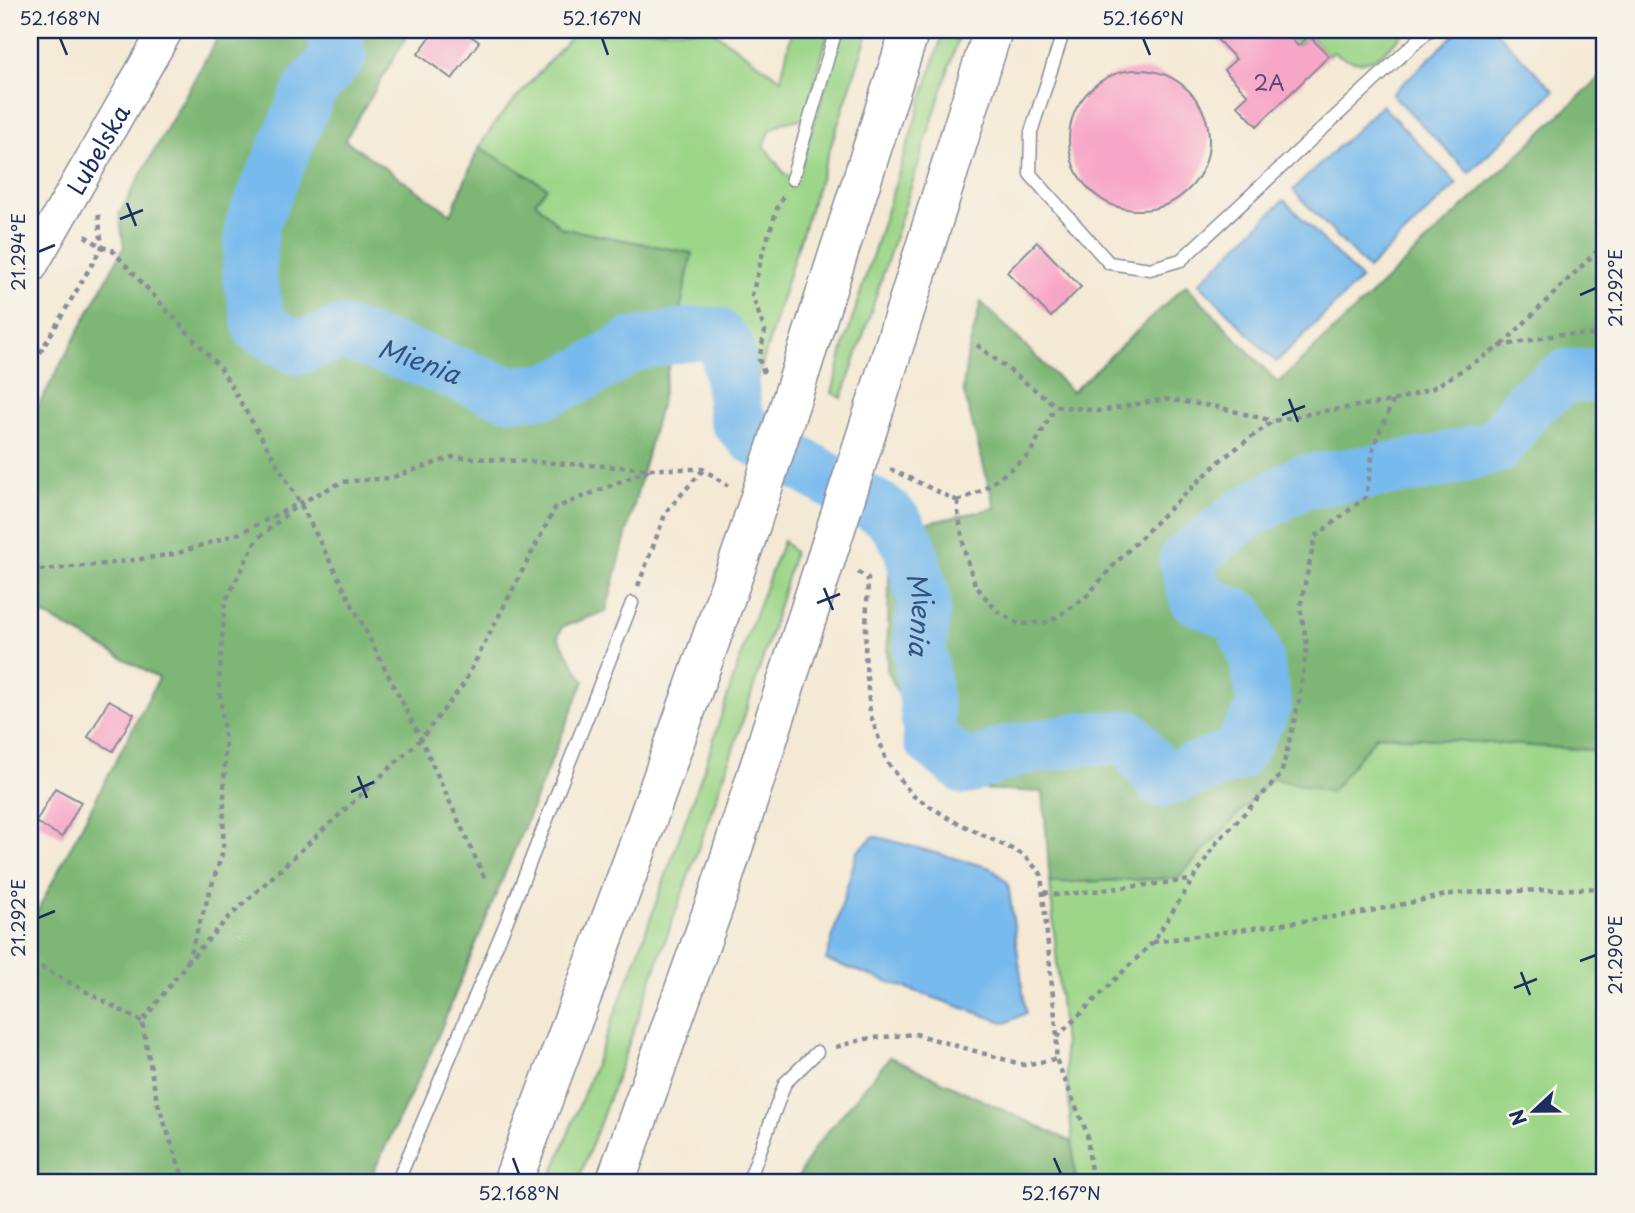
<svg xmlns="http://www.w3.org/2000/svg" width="1635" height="1213" font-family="'Playpen Sans',sans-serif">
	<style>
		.green { fill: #9dd689; stroke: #5c8274; stroke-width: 2 }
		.forest { fill: #7eb775; stroke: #4c736a; stroke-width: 2 }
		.water { fill: #77baed; stroke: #4974a6; stroke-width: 2 }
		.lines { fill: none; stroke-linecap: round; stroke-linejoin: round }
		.river { stroke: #77baed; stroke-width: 54 }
		.building { fill: #f8a6c7 }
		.lane-casing { stroke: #888c99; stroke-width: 15 }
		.secondary-casing { stroke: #888c99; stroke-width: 36 }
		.highway-casing { stroke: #888c99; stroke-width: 41 }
		.path { stroke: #888c99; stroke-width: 4.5; stroke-dasharray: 5 5; stroke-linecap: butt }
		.lane { stroke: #fff; stroke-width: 12 }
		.secondary { stroke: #fff; stroke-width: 33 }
		.highway { stroke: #fff; stroke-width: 38 }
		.highway-bridge-casing { stroke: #888c99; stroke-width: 41; stroke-linecap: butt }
		.highway-bridge { stroke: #fff; stroke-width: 38 }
		.ticks { fill: none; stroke: #1b2f5e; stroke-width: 2.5 }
		.labels { text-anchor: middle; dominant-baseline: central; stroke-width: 5; stroke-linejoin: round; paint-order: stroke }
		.number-label { font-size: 21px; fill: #524d78 }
		.street-label { font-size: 24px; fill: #1b2f5e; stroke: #f7f3e8 }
		.water-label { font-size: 26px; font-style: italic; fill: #325282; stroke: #f7f3e8 }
		.neatline { fill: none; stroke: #1b2f5e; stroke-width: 2.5 }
		.ticks-label { font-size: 18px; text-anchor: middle; fill: #1b2f5e }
	</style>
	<rect width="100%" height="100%" fill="#f7f3e8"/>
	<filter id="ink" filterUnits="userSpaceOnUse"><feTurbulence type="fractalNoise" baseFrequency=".0143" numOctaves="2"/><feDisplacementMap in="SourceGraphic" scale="14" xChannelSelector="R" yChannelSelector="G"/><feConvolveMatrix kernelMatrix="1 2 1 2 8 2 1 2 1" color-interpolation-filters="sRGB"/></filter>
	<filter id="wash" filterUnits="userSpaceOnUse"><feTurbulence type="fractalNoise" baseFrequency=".00686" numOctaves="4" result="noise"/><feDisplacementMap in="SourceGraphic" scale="28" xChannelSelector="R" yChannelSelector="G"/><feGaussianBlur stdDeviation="1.57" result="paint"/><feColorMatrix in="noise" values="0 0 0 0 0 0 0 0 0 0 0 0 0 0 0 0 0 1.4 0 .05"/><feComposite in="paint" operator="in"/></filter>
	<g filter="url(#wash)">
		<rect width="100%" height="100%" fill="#f4e9d4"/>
		<!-- green -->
		<path class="green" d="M577,30H711L781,79L792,30H829L805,118L782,123L770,131L764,146L784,173L792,179L797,178L843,30H869L792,264L753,395C748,383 742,371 739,358C734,338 740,329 724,312L703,314L677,325L692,253L561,228L535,202L546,187L479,147L497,120Z
			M944,30H961L870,315L842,398L832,393L845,342Z
			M1283,30H1407C1383,53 1368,75 1333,52L1329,56L1309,36L1298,46Z
			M783,541L794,552C758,685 711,814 664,944C636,1024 608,1104 577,1183H549L632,970L706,763L747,636Z
			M1377,735L1605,751V1183H1076L1050,883L1178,878L1272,778L1331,791Z"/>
		<!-- forest -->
		<path class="forest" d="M222,30H411L345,140L451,214L479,147L547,187L535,202L561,228L692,253L661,402L606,611L562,627L558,637L584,681L433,1048L368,1183H30V925L159,678L30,607V421L124,247L119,214Z
			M1605,72V751L1377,735L1331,792L1272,778L1178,878L1050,883L1043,792L973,789L933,765L887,670L890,531L995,508L963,389L967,357L981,302L1072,392L1186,285L1278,383Z
			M890,1057L1072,1142L1076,1183H795L814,1148Z"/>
		<!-- water -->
		<path class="water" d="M1459,30H1495L1554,91L1469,173L1392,94Z
			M1382,105L1457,184L1368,269L1293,190Z
			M1284,200L1361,279L1276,362L1199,283Z
			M874,836L991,868L1008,883L1026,1013L1006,1023L826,960L857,852Z"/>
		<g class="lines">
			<!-- river -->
			<path class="river" id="s1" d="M332,30L340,55L311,88L252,224L249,274L260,327L298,348L342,333L419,359L507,393L546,391L588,372L632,345L690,334H716L727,347L736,418L753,437L885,512L896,523L909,544L924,600L920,649L930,739L966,768L1012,751L1081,739L1129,737L1162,781L1236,755L1265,706L1256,658L1240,617L1196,598L1186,560L1243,515L1302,482L1432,463L1498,446L1529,403L1567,376L1605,375"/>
		</g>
		<g id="blocks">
			<!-- building -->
			<path class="building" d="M435,30H463L479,42L452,79L418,54Z
				M1208,30H1283L1298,46L1309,36L1329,56L1257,126L1237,105L1248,95L1224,70L1236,59Z
				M1069 140a70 70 0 1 1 140 0a70 70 0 1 1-140 0Z
				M1037,242L1081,287L1051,317L1007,272Z
				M109,700L134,714L113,751L88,737Z
				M55,788L81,802L62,837L36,822Z"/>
		</g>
	</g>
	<g filter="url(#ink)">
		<use href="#blocks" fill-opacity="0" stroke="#888c99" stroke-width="2"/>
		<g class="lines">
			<defs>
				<path id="lane" d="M1064,30L1031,132L1030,174L1109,263L1150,269L1181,260L1429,30
					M792,179L836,30
					M397,1183L508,918L632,603
					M748,1183L785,1083L817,1052"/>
				<g id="secondary">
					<path id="s2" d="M30,267L166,30"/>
				</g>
				<path id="highway" d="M801,370L910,30
					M875,407L993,30
					M512,1183L637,849L746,540
					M615,1183L718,895L816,590"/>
			</defs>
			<!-- lane casing -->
			<use href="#lane" class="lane-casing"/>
			<!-- secondary casing -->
			<use href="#secondary" class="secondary-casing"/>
			<!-- highway casing -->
			<use href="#highway" class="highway-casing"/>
			<!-- path -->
			<path class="path" d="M85,236L102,247L112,250L221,369L300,503L421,739L486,881
				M977,345L1056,406L1100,411L1165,399L1217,407L1273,421
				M1502,345L1605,243
				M30,370L102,247L98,212
				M764,373L759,359L765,331L752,295L763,252L778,206L784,195
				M890,469L958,501
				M958,501V512L965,552L975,585L997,611L1019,624L1049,622L1085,598L1113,566L1164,514L1222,459L1273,421L1325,411L1393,401L1433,388L1501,346L1562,334L1605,336
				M958,501L983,490L1029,455L1056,406
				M30,571L106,564L175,554L240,533L342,482L390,478L453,457L653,469H703L728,486
				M858,572L868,578L865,654L870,713L886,760L912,795L950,819L1024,855L1041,874L1057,1037L1056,1059L1087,1133L1092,1183
				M638,586L666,512L703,470
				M1044,892L1058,895L1191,880
				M1153,942L1361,913L1456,893L1605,888
				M32,962L142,1022
				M187,962L223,851L225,743L219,683L225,602L257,539L294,508
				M1057,1037L1153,942L1217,842L1281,775L1299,701L1307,645L1300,607L1315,537L1366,497L1374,445L1393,401
				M836,1047L865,1039L915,1034L1024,1065L1056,1059
				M185,1183L157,1101L142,1022L186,964L226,920L421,739L463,685L555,508L649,470"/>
			<!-- lane -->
			<use href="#lane" class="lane"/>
			<!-- secondary -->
			<use href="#secondary" class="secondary"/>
			<!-- highway -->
			<use href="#highway" class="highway"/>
			<defs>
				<path id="highway-bridge" d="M746,540L801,370
					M816,590L875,407"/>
			</defs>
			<!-- highway-bridge casing -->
			<use href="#highway-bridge" class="highway-bridge-casing"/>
			<!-- highway-bridge -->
			<use href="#highway-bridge" class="highway-bridge"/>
		</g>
	</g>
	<!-- ticks -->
	<path class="ticks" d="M60,38L67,55M602,38L608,55M1143,38L1150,55M127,203L136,226M120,219L143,210M38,252L55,245M1580,295L1596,288M1289,399L1298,422M1282,415L1305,406M824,588L833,610M817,603L840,594M358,776L367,798M351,792L374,782M38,918L55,911M1580,961L1596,955M1521,972L1530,995M1514,988L1537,979M513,1158L519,1174M1054,1158L1061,1174"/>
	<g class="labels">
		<!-- number labels -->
		<g class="number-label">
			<text x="1269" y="82">2A</text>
		</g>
		<!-- street labels -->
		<g class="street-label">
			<text stroke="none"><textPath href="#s2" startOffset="136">Lubelska</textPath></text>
		</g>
		<!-- water labels -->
		<g class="water-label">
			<text stroke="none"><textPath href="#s1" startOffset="495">Mienia</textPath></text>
			<text stroke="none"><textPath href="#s1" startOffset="1188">Mienia</textPath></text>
		</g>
	</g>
	<!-- margin -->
	<rect width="1635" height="1213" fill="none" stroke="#f7f3e8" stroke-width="77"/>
	<!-- north arrow -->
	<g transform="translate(1534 1111) rotate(248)" stroke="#f7f3e8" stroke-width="5" paint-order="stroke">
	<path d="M0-5L12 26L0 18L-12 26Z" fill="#1b2f5e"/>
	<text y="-10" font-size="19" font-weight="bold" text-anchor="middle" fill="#1b2f5e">N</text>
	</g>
	<rect x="38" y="38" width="1558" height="1136" class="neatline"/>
	<g class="ticks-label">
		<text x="60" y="25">52.168°N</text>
		<text x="602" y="25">52.167°N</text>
		<text x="1143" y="25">52.166°N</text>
		<text transform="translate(19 252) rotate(-90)" y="6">21.294°E</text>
		<text transform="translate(1616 288) rotate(-90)" y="6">21.292°E</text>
		<text transform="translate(19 918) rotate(-90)" y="6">21.292°E</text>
		<text transform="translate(1616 955) rotate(-90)" y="6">21.290°E</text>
		<text x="519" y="1200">52.168°N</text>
		<text x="1061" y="1200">52.167°N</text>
	</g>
</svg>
